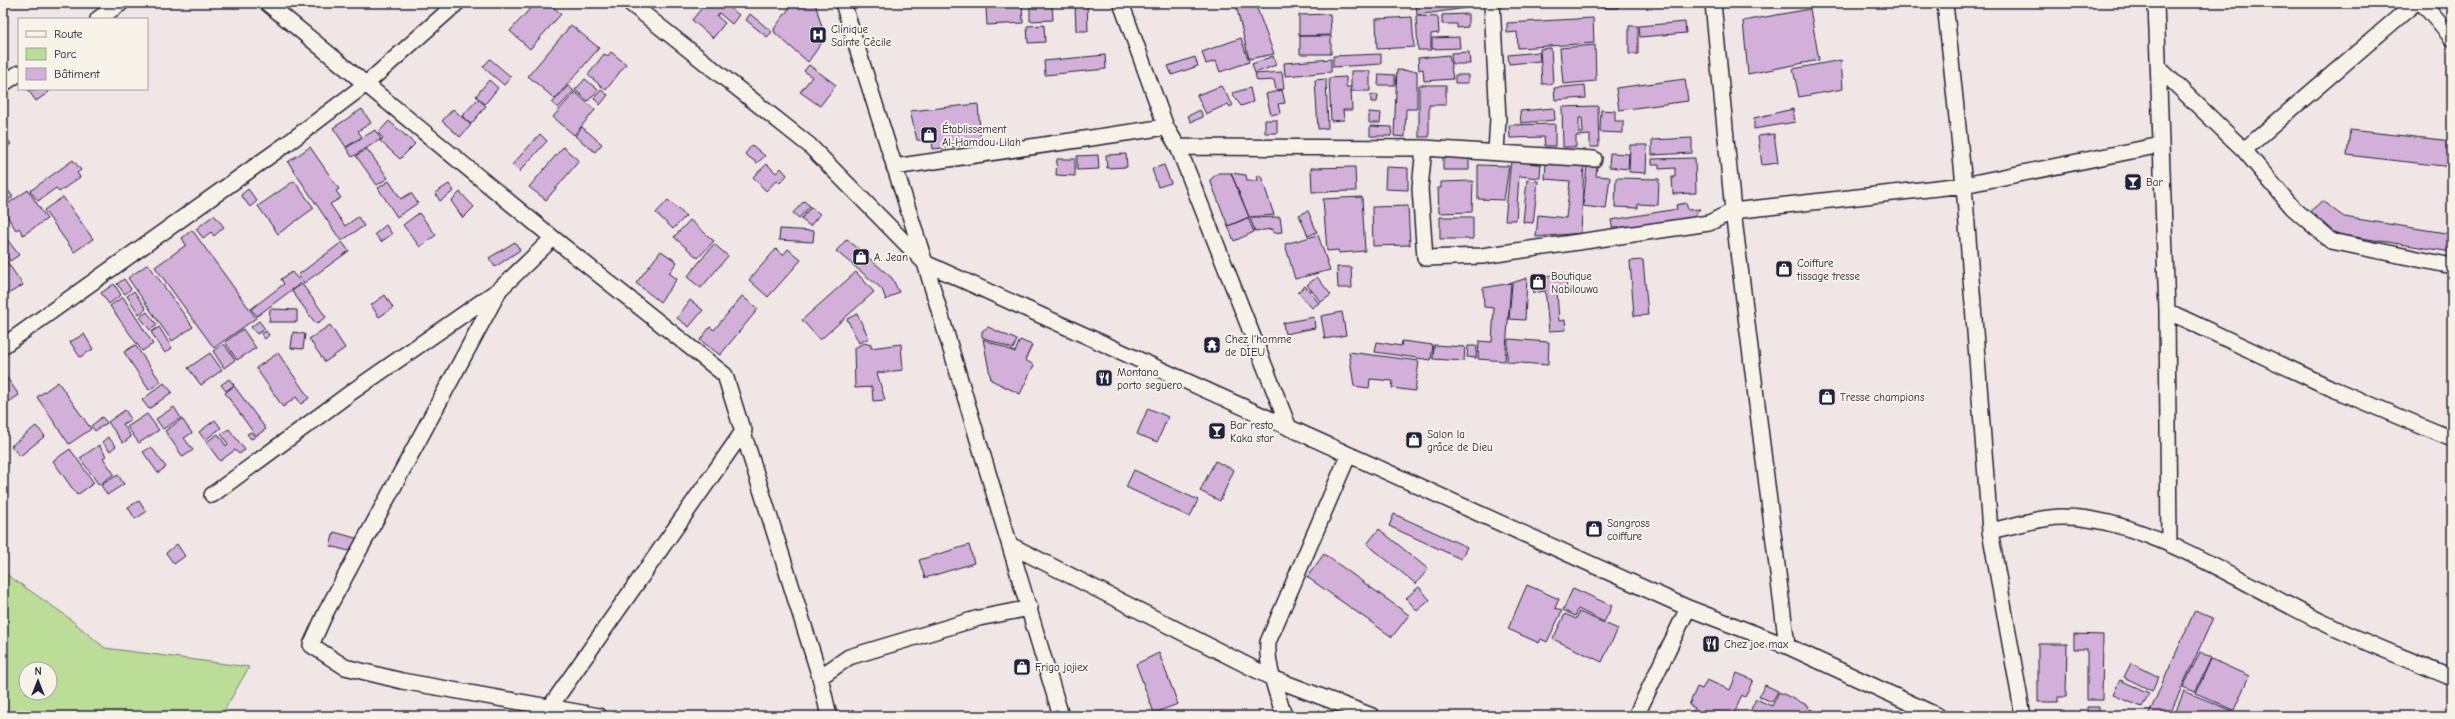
<svg xmlns="http://www.w3.org/2000/svg" width="2455" height="719" font-family="'Comic Neue',sans-serif">
	<style>
		.green { fill: #bbdd97; stroke: #6e8069; fill-rule: evenodd }
		.building { fill: #d2b0da; stroke: #22223b; fill-rule: evenodd }
		.lines { fill: none; stroke-linecap: round; stroke-linejoin: round }
		.street-casing { stroke: #22223b; stroke-width: 18 }
		.street { stroke: #f7f3e8; stroke-width: 15 }
		.labels { text-anchor: middle; dominant-baseline: central; stroke-width: 4; stroke-linejoin: round; paint-order: stroke }
		.poi-label { font-size: 11px; fill: #22223b; stroke: #f7f3e8; text-anchor: start }
	</style>
	<rect width="100%" height="100%" fill="#f0e6e5"/>
	<filter id="ink" filterUnits="userSpaceOnUse"><feTurbulence type="fractalNoise" baseFrequency=".025" numOctaves="2"/><feDisplacementMap in="SourceGraphic" scale="8" xChannelSelector="R" yChannelSelector="G"/><feConvolveMatrix kernelMatrix="1 2 1 2 8 2 1 2 1" color-interpolation-filters="sRGB"/></filter>
	<g filter="url(#ink)">
		<!-- green -->
		<path class="green" d="M3,572L65,615L105,648L249,667L221,716H3ZM26,669H50V693H26Z"/>
		<!-- building -->
		<path class="building" d="M535,3H549L561,14L530,49L510,31Z
			M706,3H734L730,8L739,15L732,24L719,13L717,16L725,23L713,38L692,20Z
			M793,3H815L825,38L808,62L775,33L774,29Z
			M1030,3H1052L1053,20L1030,21Z
			M1075,3H1087L1088,31H1076Z
			M1255,3L1274,54L1249,59L1236,5Z
			M1416,3H1465L1466,8L1417,15Z
			M1602,3H1618V8H1602Z
			M1022,5L1023,23L987,25L986,7Z
			M1810,9L1819,60L1748,74L1743,21Z
			M750,14L772,32L767,37L746,20Z
			M1330,14L1331,35L1299,36V15Z
			M1468,14V27L1457,28V24H1442V15Z
			M1416,16L1438,17L1439,33L1431,34V50H1418Z
			M1412,17L1414,47L1377,49L1376,19Z
			M1593,18L1594,43L1518,48L1517,32L1507,33V23Z
			M1685,22L1686,33L1640,37L1639,26Z
			M571,25L599,48L555,99L528,76Z
			M1044,25L1045,42L1028,43L1027,26Z
			M1629,26H1638V54H1629Z
			M1300,36H1331V54H1300Z
			M1459,37L1460,48L1432,49V38Z
			M1241,38L1249,62L1220,72L1216,61L1206,64L1202,52Z
			M1595,45L1596,81L1563,84L1560,48Z
			M1551,48L1553,84H1542L1540,49Z
			M611,52L626,64L606,90L588,75L604,54L608,56Z
			M1469,52L1470,64H1452L1451,53Z
			M1539,52L1540,61L1509,64L1508,55Z
			M1381,54V64L1333,67V56Z
			M1105,55L1106,69L1045,75L1044,61Z
			M1449,55L1453,79L1424,81L1423,69L1419,70L1418,58Z
			M1273,56L1276,65L1255,73L1252,64Z
			M1195,57L1198,66L1172,75L1168,66Z
			M490,59L511,77L504,85L483,67Z
			M1331,59V72L1285,76L1284,63Z
			M1841,60L1843,89L1799,97L1793,69Z
			M809,65L836,85L820,106L800,92L812,77L804,71Z
			M1397,70L1417,71V109H1406L1405,137L1394,136Z
			M1351,71H1370V91H1351Z
			M1282,72L1284,89L1276,90L1274,80L1257,81L1255,74Z
			M1379,74L1395,75V85H1378Z
			M1455,75H1468V83H1455Z
			M1346,77V87H1351L1352,110H1343L1344,120L1331,121L1329,78Z
			M585,79L598,90L588,101L575,90Z
			M1326,79L1328,128L1318,129L1315,80Z
			M1685,79L1688,101L1619,110L1616,88Z
			M489,80L498,88L485,104L476,96Z
			M1419,85H1446V105H1429V137H1419Z
			M1585,85L1586,98L1555,100L1554,88Z
			M568,86L574,91L558,108L552,103Z
			M1221,86L1233,105L1230,107L1228,104L1206,114L1197,95Z
			M1250,88L1253,102L1241,106L1232,93Z
			M47,89L49,92L36,101L28,90Z
			M601,90L608,95L600,105L594,98Z
			M1282,90L1285,103L1278,104L1280,113L1271,115L1266,94Z
			M575,92L595,110L574,135L553,117Z
			M1371,95H1378L1377,102H1371Z
			M478,99L486,106L471,124L462,116Z
			M978,104L981,144L933,149L932,141L917,140L910,111Z
			M1598,106L1599,147H1590V135L1576,136V147H1563L1562,107ZM1579,118H1582L1583,133H1579Z
			M1554,108L1555,120L1521,123L1520,111Z
			M362,109L371,123L358,131L362,137L346,147L333,128Z
			M453,109L471,125L460,137L442,121Z
			M1793,109L1795,122L1754,129V118Z
			M1200,110L1203,117L1191,122L1188,116Z
			M1601,110L1615,111V121H1623V133L1600,132Z
			M1369,112L1381,113L1380,123H1369Z
			M1265,120H1277V133H1265Z
			M389,121L415,144L400,159L380,141L383,138L378,133Z
			M1555,124V146H1545L1544,137L1510,138L1509,125Z
			M1370,126L1392,127L1391,136H1370Z
			M582,127L602,144L595,152L575,136Z
			M375,130L381,139L352,157L346,148Z
			M2350,130L2452,141V167L2347,155Z
			M3,133L11,144L3,149Z
			M540,134L547,141L519,172L512,165Z
			M1774,134L1778,163L1762,165L1758,136Z
			M1692,138V153L1652,155V140Z
			M752,145L765,156L757,163L745,154Z
			M1630,145H1647L1646,173L1629,172Z
			M310,147L339,189L336,191L341,198L330,204L345,226L358,217L364,226L341,241L288,162Z
			M563,147L579,161L546,200L529,187Z
			M367,149L388,178L377,185L356,156Z
			M1610,153L1629,154L1628,169L1609,167Z
			M1126,154L1127,167L1107,168L1106,155Z
			M1098,155L1099,169L1077,170V156Z
			M1443,157L1469,158V170H1443Z
			M1695,158L1696,193L1673,194L1672,177H1675V168L1659,169V165H1652V159Z
			M1057,159H1075V176L1056,175Z
			M73,160L81,170L77,173L80,177L59,192L56,188L38,201L30,191Z
			M1511,160L1541,162L1540,178L1519,176L1516,220H1505Z
			M1546,161L1584,163L1581,233L1536,237L1538,215L1566,218L1570,181L1545,179Z
			M767,164L776,173L781,168L787,175L780,183L777,180L766,191L753,177Z
			M1164,165L1171,183L1158,187L1152,169Z
			M1478,165L1509,166L1504,200L1478,199Z
			M1587,165L1597,167L1596,176L1610,177L1606,209L1583,206Z
			M1355,167L1356,191L1312,192L1311,168Z
			M1386,167L1408,168V190L1385,189Z
			M1218,173H1231L1249,217L1228,226L1210,180Z
			M1231,173L1246,175L1247,181H1258L1257,175L1261,176L1274,215L1249,217Z
			M1616,178L1659,179L1658,205L1638,204V208L1615,207Z
			M1527,180L1538,181L1533,223L1523,222Z
			M294,181L314,208L278,234L258,206Z
			M389,181L401,199L411,193L418,203L397,217L378,188Z
			M1473,181L1472,212L1439,213L1438,188H1441V182Z
			M449,184L454,191L440,201L435,193Z
			M5,186L13,197L3,204V188Z
			M248,189L257,201L250,207L241,195Z
			M28,190L47,219L23,235L19,228L16,230L3,210V207Z
			M460,192L474,207L463,218L451,201Z
			M63,197L93,239L74,252L44,210Z
			M1362,197L1365,251L1339,253L1338,250L1327,251L1323,199Z
			M668,200L686,216L673,229L656,213Z
			M804,201L810,206L799,218L793,213Z
			M2322,201L2344,217L2452,234V252L2342,235L2326,229L2308,213Z
			M1686,203L1688,210L1700,209L1694,217L1613,231L1611,220L1677,209L1676,205Z
			M1408,206L1410,245L1373,246L1372,207Z
			M811,207L820,214L810,226L801,219Z
			M1308,211L1317,232L1308,236L1299,215Z
			M419,213L436,235L420,247L403,225Z
			M214,215L224,227L214,236L211,232L203,238L196,229Z
			M1280,217L1282,232L1273,233V229L1255,231L1250,218Z
			M1440,217H1473V239H1440Z
			M1248,218L1254,232L1234,241L1228,226Z
			M690,220L714,241L698,258L674,237Z
			M386,225L392,234L381,242L375,234Z
			M780,229L814,231L813,242L779,240Z
			M192,230L256,318L214,348L155,267L186,245L182,238Z
			M1318,235L1330,270L1295,279L1285,244Z
			M6,238L19,255L10,261L3,251V240Z
			M847,239L892,278L899,292L886,300L882,289L836,251Z
			M342,242L349,251L304,283L298,275Z
			M515,242L520,250L495,267L489,258Z
			M714,244L728,256L701,288L687,277Z
			M776,249L783,255L788,249L801,260L768,297L749,280Z
			M661,251L677,262L669,273L677,279L660,302L636,283Z
			M3,256L23,285L8,294L3,287Z
			M1643,260L1648,315L1634,316L1630,261Z
			M148,264L193,327L172,341L128,278Z
			M1337,267H1351L1352,288H1338Z
			M292,272L301,283L257,316L251,309L284,284L281,279Z
			M856,272L874,292L820,340L802,320Z
			M1565,273L1567,291L1557,292L1559,321L1565,320L1566,330L1549,331L1544,278L1546,276Z
			M1317,277L1331,295L1321,302L1307,285Z
			M1542,277L1544,291L1534,293L1531,278Z
			M1527,278L1525,320L1509,319L1512,283Z
			M124,279L131,289L125,294L117,284Z
			M1511,283L1505,361L1478,359L1479,341L1492,342L1494,308L1484,307L1483,288Z
			M114,284L121,295L109,304L101,293Z
			M302,284L326,317L316,324L292,291Z
			M1305,286L1319,303L1312,308L1298,292Z
			M134,291L146,309L139,314L127,296Z
			M385,295L393,308L379,317L371,305Z
			M742,296L758,309L720,355L700,340L710,327L714,330Z
			M123,297L153,344L142,351L110,306Z
			M690,300L703,310L689,327L677,318Z
			M270,309L297,310V322H269Z
			M147,312L157,325L150,330L140,317Z
			M1342,312L1346,335L1325,339L1321,316Z
			M857,314L869,338L859,343L847,319Z
			M1314,317L1315,328L1285,334L1283,323Z
			M259,321L265,329L257,334L251,327Z
			M330,325L345,348L325,362L309,339Z
			M159,327L172,348L165,353L151,332Z
			M988,327L1017,340L1013,349L982,337V331Z
			M243,329L256,348L237,360L225,342Z
			M266,331L269,335L265,339L261,334Z
			M293,332L305,334L303,349L291,348Z
			M84,334L93,349L80,357L70,342Z
			M983,339L1015,352L1020,340L1032,345L1025,360L1034,365L1020,394L991,380Z
			M1508,339L1549,342L1548,365L1507,362Z
			M1402,341L1433,345L1431,360L1375,352L1377,342L1401,346Z
			M864,343L871,345V348L901,344L903,370L877,373L885,400L873,401L872,387L855,388L854,348Z
			M224,344L235,360L224,368L213,351Z
			M135,345L161,382L149,390L124,352Z
			M1434,345L1465,347L1464,361L1433,359Z
			M1468,346H1477L1476,358L1467,357Z
			M1349,352L1419,361L1415,391L1392,388L1393,381L1370,379L1369,388L1354,386Z
			M210,353L222,370L201,385L188,368Z
			M278,353L309,398L301,404L296,397L283,407L256,368Z
			M5,375L19,395L3,406V377Z
			M229,379L234,385L226,391L221,385Z
			M58,382L91,429L69,444L37,397Z
			M164,383L172,392L149,409L142,400Z
			M234,386L266,429L256,436L225,393Z
			M174,407L181,418L163,429L156,419Z
			M1148,408L1168,417L1157,442L1137,434Z
			M125,410L131,419L123,424L131,437L123,443L108,422Z
			M147,414L159,430L139,443L127,427Z
			M102,417L107,423L95,431L91,426Z
			M182,419L192,433L184,438L193,450L183,457L165,431Z
			M215,420L221,428L205,440L199,432Z
			M36,426L45,436L20,456L11,446Z
			M229,429L245,450L239,454L235,450L220,461L206,442L218,434L226,446L228,444L221,434Z
			M251,432L255,437L251,439L247,434Z
			M108,437L116,446L110,451L102,442Z
			M99,445L106,456L103,458L114,474L99,485L80,458Z
			M151,447L166,467L158,473L143,452Z
			M70,449L94,483L77,495L53,461Z
			M1215,461L1234,470L1220,501L1200,491Z
			M1134,470L1198,500L1190,517L1126,487Z
			M118,475L124,484L107,495L101,485Z
			M139,501L146,512L135,519L128,507Z
			M1394,514L1467,547L1461,559L1389,526Z
			M1379,529L1428,569L1416,584L1367,544Z
			M334,532L359,539L356,553L330,546Z
			M177,544L185,556L174,564L166,553Z
			M969,545L974,563L925,578L919,560Z
			M1324,554L1409,615L1392,637L1307,577Z
			M1527,585L1559,599L1555,608L1562,611L1547,642L1541,639L1539,643L1508,629Z
			M1419,587L1430,600L1417,611L1406,598Z
			M1573,588L1612,606L1604,622L1578,609L1575,616L1563,610Z
			M2195,610L2213,618L2169,716H2148Z
			M1579,612L1618,629L1602,662L1553,639L1565,614L1576,619Z
			M2074,634L2103,635L2102,700H2087V649H2074Z
			M2038,644H2067L2066,697H2058V702H2038Z
			M2200,652L2211,658L2195,692L2183,687Z
			M1159,653L1178,704L1154,713L1136,664Z
			M2211,659L2249,676L2234,710L2196,693Z
			M2131,663L2159,677L2152,691L2124,677Z
			M1737,673L1753,680L1745,697L1742,695L1733,716L1691,715L1695,708L1689,705L1697,687L1702,689L1707,680L1730,690Z
			M2120,680L2149,693L2142,707L2113,695Z
			M1765,685L1778,691L1772,702L1759,696Z
			M2184,691L2233,711L2231,716H2174Z
			M1779,692L1809,706L1804,716H1748L1756,699L1772,706Z
			M2087,707H2099V716H2087Z
			M1810,709L1824,716H1807Z"/>
		<g class="lines">
			<defs>
				<path id="street" d="M267,3L553,238L725,375L820,677L829,716
					M630,3L809,145L925,263L1688,608L1787,646L1938,716
					M843,3L925,263L1061,716
					M1121,3L1166,127L1178,147L1289,428
					M1492,3L1498,119L1496,151
					M1713,3L1733,211L1787,646
					M1945,3L1964,185L1990,531L2023,716
					M2156,3L2167,311L2169,544
					M2422,3L2452,38
					M98,19L121,3
					M2159,68L2244,150L2292,207L2331,241L2452,266
					M3,84L19,73
					M1178,147L1424,148L1594,159
					M1424,148L1420,188L1425,258L1482,256L1709,223L1733,211L1964,185L2161,145
					M2244,150L2415,3
					M894,167L1166,127
					M500,289L326,612L311,645L345,667L402,681L599,716
					M2167,311L2331,388L2452,439
					M3,346L292,140L366,84L457,3
					M212,495L353,391L500,289L553,238
					M1990,531C2011,527 2044,516 2064,517C2146,517 2247,587 2322,622C2364,643 2409,659 2452,678
					M1012,546L1272,678L1372,716
					M820,677L849,657L979,618L1030,608
					M550,707L744,430
					M1284,716C1277,692 1266,667 1268,642L1348,456
					M1636,716L1688,608"/>
			</defs>
			<!-- street casing -->
			<use href="#street" class="street-casing"/>
			<!-- street -->
			<use href="#street" class="street"/>
		</g>
	</g>
	<!-- icons -->
	<defs>
		<symbol id="hospital-square" viewBox="-11 -11 22 22"><rect x="-9" y="-9" width="18" height="18" rx="4" fill="#22223b" stroke="#f7f3e8"/><path d="M-5-5h3v3.5h4V-5h3V5h-3V1.5h-4V5h-3Z" fill="#fff"/></symbol>
		<symbol id="shop-square" viewBox="-11 -11 22 22"><rect x="-9" y="-9" width="18" height="18" rx="4" fill="#22223b" stroke="#f7f3e8"/><path d="M-5-2.5h2.3a2.7 3.5 0 0 1 5.4 0H5L5.5 6h-11ZM-1.5-2.5h3a1.5 2.3 0 0 0-3 0Z" fill="#fff"/></symbol>
		<symbol id="bar-square" viewBox="-11 -11 22 22"><rect x="-9" y="-9" width="18" height="18" rx="4" fill="#22223b" stroke="#f7f3e8"/><path d="M-6-5H6L.8 .8V4.5H3.5V6h-7V4.5H-.8V.8Z" fill="#fff"/></symbol>
		<symbol id="temple-square" viewBox="-11 -11 22 22"><rect x="-9" y="-9" width="18" height="18" rx="4" fill="#22223b" stroke="#f7f3e8"/><path d="M0-6L5-2H3V0L6.5 2.5H4V6H1.5V3h-3V6H-4V2.5H-6.5L-3 0V-2H-5Z" fill="#fff"/></symbol>
		<symbol id="restaurant-square" viewBox="-11 -11 22 22"><rect x="-9" y="-9" width="18" height="18" rx="4" fill="#22223b" stroke="#f7f3e8"/><path d="M-5-6h1v4h1v-4h1v4h1v-4h1v5L-1.5 .5V6h-2V.5L-5-1ZM5-6V6H3V1.5H1.5Q1.5-4 5-6Z" fill="#fff"/></symbol>
	</defs>
	<g fill-rule="evenodd">
		<use href="#hospital-square" x="808" y="25" width="20" height="20"/>
		<use href="#shop-square" x="919" y="125" width="20" height="20"/>
		<use href="#bar-square" x="2123" y="172" width="20" height="20"/>
		<use href="#shop-square" x="851" y="247" width="20" height="20"/>
		<use href="#shop-square" x="1774" y="259" width="20" height="20"/>
		<use href="#shop-square" x="1528" y="272" width="20" height="20"/>
		<use href="#temple-square" x="1202" y="335" width="20" height="20"/>
		<use href="#restaurant-square" x="1094" y="368" width="20" height="20"/>
		<use href="#shop-square" x="1817" y="387" width="20" height="20"/>
		<use href="#bar-square" x="1207" y="421" width="20" height="20"/>
		<use href="#shop-square" x="1404" y="430" width="20" height="20"/>
		<use href="#shop-square" x="1584" y="519" width="20" height="20"/>
		<use href="#restaurant-square" x="1701" y="634" width="20" height="20"/>
		<use href="#shop-square" x="1012" y="657" width="20" height="20"/>
	</g>
	<g class="labels">
		<!-- poi labels -->
		<g class="poi-label">
			<text x="831" y="29">Clinique<tspan x="831" dy="13">Sainte Cécile</tspan></text>
			<text x="942" y="129">Établissement<tspan x="942" dy="13">Al-Hamdou Lilah</tspan></text>
			<text x="2146" y="182">Bar</text>
			<text x="874" y="257">A. Jean</text>
			<text x="1797" y="263">Coiffure<tspan x="1797" dy="13">tissage tresse</tspan></text>
			<text x="1551" y="276">Boutique<tspan x="1551" dy="13">Nabilouwa</tspan></text>
			<text x="1225" y="339">Chez l'homme<tspan x="1225" dy="13">de DIEU</tspan></text>
			<text x="1117" y="372">Montana<tspan x="1117" dy="13">porto seguero</tspan></text>
			<text x="1840" y="397">Tresse champions</text>
			<text x="1230" y="425">Bar resto<tspan x="1230" dy="13">Kaka star</tspan></text>
			<text x="1427" y="434">Salon la<tspan x="1427" dy="13">grâce de Dieu</tspan></text>
			<text x="1607" y="523">Sangross<tspan x="1607" dy="13">coiffure</tspan></text>
			<text x="1724" y="644">Chez joe max</text>
			<text x="1035" y="667">Frigo jojiex</text>
		</g>
	</g>
	<!-- margin -->
	<rect width="2455" height="719" fill="none" stroke="#f7f3e8" stroke-width="16"/>
	<rect x="8" y="8" width="2439" height="703" fill="none" stroke="#22223b" stroke-width="1.5" filter="url(#ink)"/>
	<!-- legend -->
	<rect x="18" y="18" width="130" height="72" fill="#f7f3e8" stroke="#a29fa3"/>
	<rect x="26" y="31" width="20" height="6" fill="#f7f3e8" stroke="#a29fa3"/>
	<text x="54" y="38" font-size="12" fill="#22223b">Route</text>
	<rect x="26" y="48" width="20" height="12" fill="#bbdd97" stroke="#a29fa3"/>
	<text x="54" y="58" font-size="12" fill="#22223b">Parc</text>
	<rect x="26" y="68" width="20" height="12" fill="#d2b0da" stroke="#a29fa3"/>
	<text x="54" y="78" font-size="12" fill="#22223b">Bâtiment</text>
	<!-- north arrow -->
	<g transform="translate(38 681)"><circle r="19" fill="#f7f3e8" stroke="#a29fa3"/>
	<path d="M0-3L7 15L0 10L-7 15Z" fill="#22223b"/>
	<text y="-6" font-size="11" font-weight="bold" text-anchor="middle" fill="#22223b">N</text>
	</g>
</svg>
